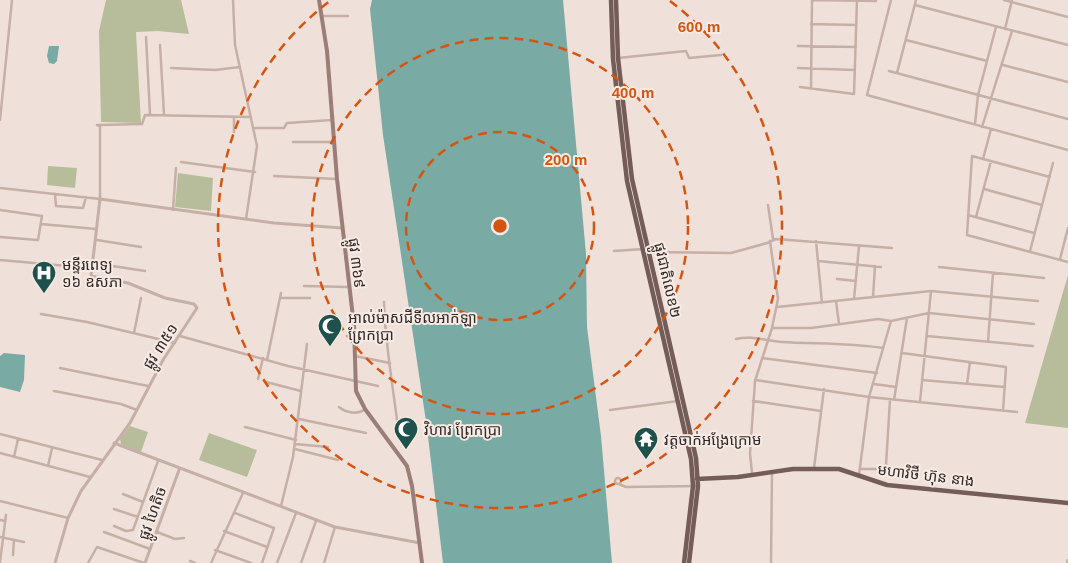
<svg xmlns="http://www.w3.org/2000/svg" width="1068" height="563" font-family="Arial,'Noto Sans Khmer',sans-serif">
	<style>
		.green { fill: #b7bd9a }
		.water { fill: #7aaaa4 }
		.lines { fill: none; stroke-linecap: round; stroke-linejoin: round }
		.minor { stroke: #c6afa6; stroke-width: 2.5 }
		.tertiary { stroke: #c6afa6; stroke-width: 3 }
		.secondary { stroke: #9a7e77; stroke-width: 4 }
		.primary { stroke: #745d58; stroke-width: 4.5 }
		.ring { fill: none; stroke: #d6540f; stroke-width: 2.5; stroke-dasharray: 9 6 }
		.labels { text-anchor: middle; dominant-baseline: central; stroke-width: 4; stroke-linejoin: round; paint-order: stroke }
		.street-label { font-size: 15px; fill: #332826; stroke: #f7ebe5 }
		.poi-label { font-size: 15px; fill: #332826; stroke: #f7ebe5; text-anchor: start }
		.centre { fill: #d6540f; stroke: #f7ebe5; stroke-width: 2.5 }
		.ring-label { font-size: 15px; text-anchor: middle; font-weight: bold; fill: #d6540f; stroke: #f7ebe5; stroke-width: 4; stroke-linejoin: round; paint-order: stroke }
	</style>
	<rect width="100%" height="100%" fill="#efe1d9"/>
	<!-- green -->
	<path class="green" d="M106,0H181L189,34L158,31L136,32L141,123L101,122L99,31Z
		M48,166L77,168L75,188L47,185Z
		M178,173L213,178L211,211L175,207Z
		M1068,275V428L1025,423Z
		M130,426L148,432L141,452L121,444L120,439Z
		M209,433L257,450L247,477L199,460Z"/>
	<!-- water -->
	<path class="water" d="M372,0H563L586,254L587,327L601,436L612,563H443L427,428L383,135L370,9Z
		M49,46H59L57,61L54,64L49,63L47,56Z
		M4,353L25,355L24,380L20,392L0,387V356Z"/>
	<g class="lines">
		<!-- minor -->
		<path class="minor" d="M233,0L235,45L257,146L246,219
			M812,0L876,1
			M891,0L867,95L1068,150
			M1004,0L1068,17
			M915,5L1068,45
			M322,16H348
			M811,24L856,25
			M1005,29L1012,0
			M146,37L150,114
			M906,40L987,61
			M160,45L164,114
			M798,46L856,47
			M618,58L686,51L689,58L721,55
			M1003,65L1068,82
			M171,68L215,70L240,67
			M798,68L855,70
			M889,71L1068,119
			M897,73L916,0
			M800,87L854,94L857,0
			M811,89L812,0
			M0,120L12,0
			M975,124L978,95L996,27
			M99,125L142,124L145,115L251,117
			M982,127L1012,31
			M254,128H284L287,123L332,120
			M234,132V117
			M293,142H334
			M983,159L991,129
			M181,162L255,172
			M274,176L337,179
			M1050,177L972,156L967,235L1068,262
			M0,188L100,199V126L97,125
			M984,189L1042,205
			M55,194L56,206L83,208L86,197
			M768,205L773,239
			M0,210L42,216L38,240L0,237
			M173,210L176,168
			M968,215L1034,233
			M976,217L991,161
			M41,224L96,229
			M97,240L141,247
			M816,241L822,303
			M614,251L643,249
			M1030,251L1053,163
			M649,252L731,253L767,243L776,239L892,248
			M1060,259L1068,228
			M0,260L91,268
			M818,261L881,267
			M93,263L145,271
			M939,267L1044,278
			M837,279L856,281
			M304,286L349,287
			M873,297L875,266
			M281,298H310
			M854,299L859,246
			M836,301L839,324
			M384,302C385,345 394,392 399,436
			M777,307L931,291L1038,301
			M41,314L87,322L175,343
			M772,328H811L878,319L891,321L929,313L1034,324
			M134,333L141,298
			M180,336L288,366L378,386
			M927,336L1033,346
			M736,339C751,335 766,341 782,342C816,344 849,343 883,348
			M988,342L993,273
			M902,353L1006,367L1003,411
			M355,356L390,363
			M762,358L877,373
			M267,360L281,293
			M60,368L148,386
			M258,379L263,358
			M756,380L869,397L1017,412
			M922,380L1005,387
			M266,382L301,391
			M874,384L896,387
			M967,384L970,362
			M54,391L121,404L137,410
			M894,400L907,318
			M753,401L821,411
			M920,402L931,291
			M339,407C346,413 358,415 365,409
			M610,410L678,401
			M299,419L366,433
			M245,427L296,440
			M0,434L102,460
			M295,444L328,447
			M295,449L338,460
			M0,453L90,477
			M14,457L18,439
			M48,466L52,448
			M814,468L824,389
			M862,469H882L886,465L890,400
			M752,473L750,454L755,381L772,328L778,299L770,241
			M859,475L869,397L891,321
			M615 481a3 3 0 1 1 6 0a3 3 0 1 1-6 0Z
			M619,484L626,487L698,486
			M123,494L143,502
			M0,501L68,518
			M281,506L293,457L307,344
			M114,509L138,517
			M235,513L274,528L262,563
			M0,520L5,521
			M114,526L126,531L133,530L158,461
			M224,531L267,547
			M104,532L150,549
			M157,532L175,539L184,538
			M0,537L24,542
			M215,550L251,563
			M13,555L14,540
			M190,561L195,563
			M0,562L6,515
			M88,563L97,547L144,563
			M211,563L243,493
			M277,563L296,513
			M301,563L316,521
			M324,563L335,527
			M771,563L772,472
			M1067,563L1068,560"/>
		<!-- tertiary -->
		<path class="tertiary" d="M114,443L335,527L420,543
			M55,563L68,518L81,491L130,423L163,360L197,308L194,304L165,298L128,283L91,276L100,199L274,223L342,228
			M145,563L179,470"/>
		<!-- secondary -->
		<path class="secondary" d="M319,0L327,51L337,179L354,326L356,391L365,409L407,466L412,486L422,563"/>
		<!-- primary -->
		<path class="primary" d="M611,0L613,59L627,181L691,459L693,486L684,563
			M616,0L618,58L632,179L696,458L698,486L689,563
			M697,479L738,477L793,469H839L887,485L1068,503"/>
	</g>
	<!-- distance rings -->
	<g class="ring">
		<circle cx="500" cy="226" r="94"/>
		<circle cx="500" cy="226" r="188"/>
		<path d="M670 1A282 282 0 1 1 330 1"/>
	</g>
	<!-- icons -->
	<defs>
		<symbol id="hospital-pin" viewBox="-11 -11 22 30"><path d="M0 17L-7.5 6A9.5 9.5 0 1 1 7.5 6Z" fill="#1f514c" stroke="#f7ebe5"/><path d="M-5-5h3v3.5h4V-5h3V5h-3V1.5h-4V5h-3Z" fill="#fff"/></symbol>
		<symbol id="mosque-pin" viewBox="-11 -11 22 30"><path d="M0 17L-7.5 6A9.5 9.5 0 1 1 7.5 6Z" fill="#1f514c" stroke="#f7ebe5"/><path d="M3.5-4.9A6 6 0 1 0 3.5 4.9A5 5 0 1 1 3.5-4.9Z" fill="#fff"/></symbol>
		<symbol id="temple-pin" viewBox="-11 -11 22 30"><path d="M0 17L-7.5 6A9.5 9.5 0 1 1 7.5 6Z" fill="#1f514c" stroke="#f7ebe5"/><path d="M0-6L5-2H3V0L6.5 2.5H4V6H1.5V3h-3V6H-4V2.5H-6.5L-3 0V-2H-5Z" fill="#fff"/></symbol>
	</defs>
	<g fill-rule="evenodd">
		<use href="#hospital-pin" x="30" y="259" width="28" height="38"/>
		<use href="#mosque-pin" x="316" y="312" width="28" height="38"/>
		<use href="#mosque-pin" x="392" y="415" width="28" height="38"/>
		<use href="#temple-pin" x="632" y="425" width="28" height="38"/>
	</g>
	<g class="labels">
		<!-- street labels -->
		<g class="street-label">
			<text transform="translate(357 263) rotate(83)">ផ្លូវ ៣៦៩</text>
			<text transform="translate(668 280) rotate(77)">ផ្លូវជាតិលេខ២</text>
			<text transform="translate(160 346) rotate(-57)">ផ្លូវ ៣៥១</text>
			<text transform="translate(926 475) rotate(7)">មហាវិថី ហ៊ុន នាង</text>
			<text transform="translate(152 513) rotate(-70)">ផ្លូវ ហៃតិច</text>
		</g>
		<!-- poi labels -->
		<g class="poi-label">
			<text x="62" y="264">មន្ទីរពេទ្យ<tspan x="62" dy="17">១៦ ឧសភា</tspan></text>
			<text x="348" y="317">អាល់ម៉ាសជីទីលអាក់ឡា<tspan x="348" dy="17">ព្រែកប្រា</tspan></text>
			<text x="424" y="429">វិហារ ព្រែកប្រា</text>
			<text x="664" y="439">វត្តចាក់អង្រែក្រោម</text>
		</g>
	</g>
	<circle cx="500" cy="226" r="8" class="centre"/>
	<g class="ring-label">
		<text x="699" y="32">600 m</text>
		<text x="633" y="98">400 m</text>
		<text x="566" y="165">200 m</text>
	</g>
</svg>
